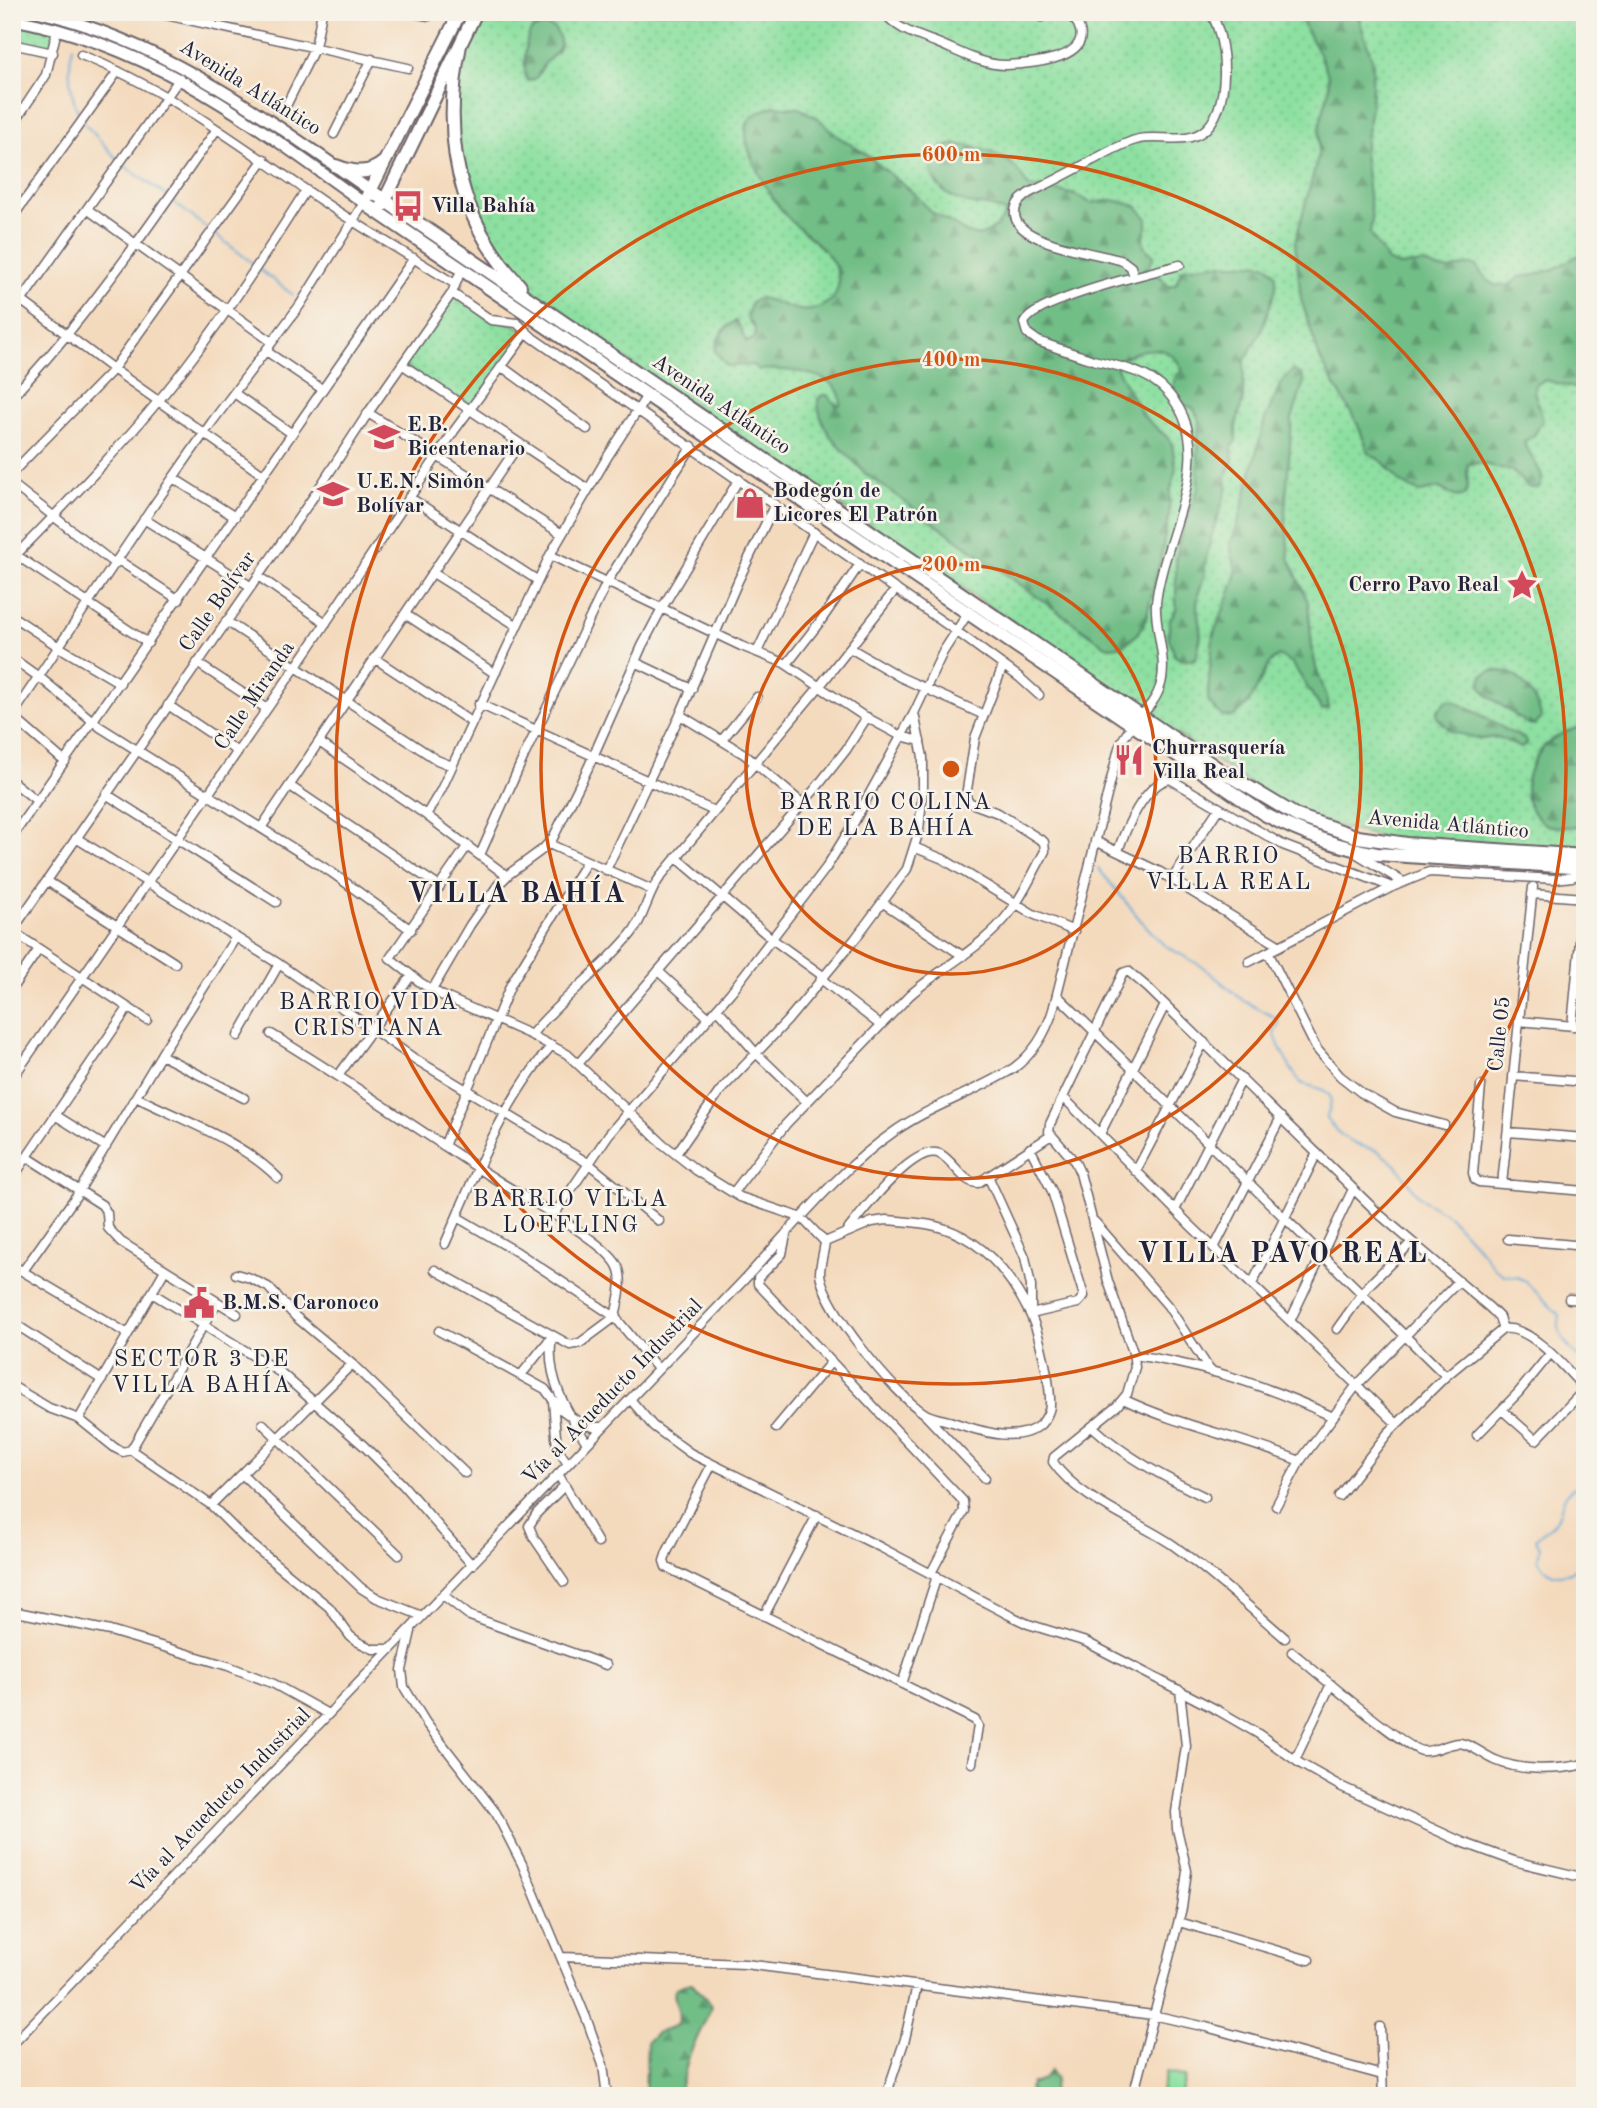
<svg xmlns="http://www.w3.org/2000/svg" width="1597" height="2108" font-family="'Old Standard TT',serif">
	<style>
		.grass { fill: url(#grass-dots); stroke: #58816e; stroke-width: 2 }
		.forest { fill: url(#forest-firs); stroke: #4a7061; stroke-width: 2 }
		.pitch { fill: #8de0a1; stroke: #58816e; stroke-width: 2 }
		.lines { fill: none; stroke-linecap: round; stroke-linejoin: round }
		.stream { stroke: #60a8d7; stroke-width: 2 }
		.minor-casing { stroke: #6c6268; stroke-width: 11 }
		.tertiary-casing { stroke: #6c6268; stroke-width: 14 }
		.secondary-casing { stroke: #6c6268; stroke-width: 16 }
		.minor { stroke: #fff; stroke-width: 8 }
		.tertiary { stroke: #fff; stroke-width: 10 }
		.secondary { stroke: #fff; stroke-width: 12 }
		.ring { fill: none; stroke: #d45411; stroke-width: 3.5 }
		.labels { text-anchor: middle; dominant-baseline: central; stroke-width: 5; stroke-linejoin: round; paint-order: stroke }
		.street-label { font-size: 21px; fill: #22223b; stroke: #f7f3e8 }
		.poi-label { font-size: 21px; font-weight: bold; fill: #22223b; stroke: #f7f3e8; text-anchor: start }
		.neighbourhood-label { font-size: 23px; letter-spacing: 2px; fill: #22223b; stroke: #f7f3e8 }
		.district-label { font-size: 28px; font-weight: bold; letter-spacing: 2px; fill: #22223b; stroke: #f7f3e8 }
		.centre { fill: #d45411; stroke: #f7f3e8; stroke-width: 3.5 }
		.ring-label { font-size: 21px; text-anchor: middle; font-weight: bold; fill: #d45411; stroke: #f7f3e8; stroke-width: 5; stroke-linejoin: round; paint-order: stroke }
	</style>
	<defs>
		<pattern id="grass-dots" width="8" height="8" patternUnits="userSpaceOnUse" patternTransform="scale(1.75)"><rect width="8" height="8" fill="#8de0a1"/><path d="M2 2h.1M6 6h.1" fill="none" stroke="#79c08c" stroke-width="1.8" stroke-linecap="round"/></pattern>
		<pattern id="forest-firs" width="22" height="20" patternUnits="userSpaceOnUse" patternTransform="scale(1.75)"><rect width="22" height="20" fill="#72be87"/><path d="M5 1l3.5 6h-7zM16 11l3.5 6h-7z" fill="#5d9a70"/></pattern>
	</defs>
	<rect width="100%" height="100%" fill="#f7f3e8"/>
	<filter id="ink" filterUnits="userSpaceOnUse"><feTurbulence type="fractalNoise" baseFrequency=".0143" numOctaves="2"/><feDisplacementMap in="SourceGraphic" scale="14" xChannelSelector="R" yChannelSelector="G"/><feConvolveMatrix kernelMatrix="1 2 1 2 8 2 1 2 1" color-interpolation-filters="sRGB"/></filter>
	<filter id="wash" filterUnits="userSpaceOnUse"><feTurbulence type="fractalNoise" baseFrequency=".00686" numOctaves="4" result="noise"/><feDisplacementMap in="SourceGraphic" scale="28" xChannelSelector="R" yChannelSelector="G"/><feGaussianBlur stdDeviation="1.57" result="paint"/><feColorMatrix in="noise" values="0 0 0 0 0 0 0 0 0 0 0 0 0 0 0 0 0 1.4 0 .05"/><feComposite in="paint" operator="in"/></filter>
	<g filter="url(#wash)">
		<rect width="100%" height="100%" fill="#f4dabd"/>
		<!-- grass -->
		<path class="grass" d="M476,12H1585V856L1407,844L1297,816L524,290L465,197L452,88Z
			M12,19L57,30L53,53L12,44Z
			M452,293L491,320L509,322L527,332L469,411L403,365Z"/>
		<!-- forest -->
		<path class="forest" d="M1299,12H1357L1373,62L1371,107L1364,153L1372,220L1370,234L1388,261L1399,266L1423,263L1435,268L1450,270L1467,265H1475L1489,282L1497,286L1509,285L1520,277L1535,275L1556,268L1585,252V391L1545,380L1535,385L1534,391L1543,420L1534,435L1524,442C1527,457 1551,474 1538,488L1528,487L1511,470C1493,471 1489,460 1468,464C1465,475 1471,485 1465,495C1454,500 1449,492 1439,488L1421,492L1412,489L1399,481L1384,463L1369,453L1357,423L1320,359L1301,299L1295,242L1318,157C1320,146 1318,135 1320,125C1323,105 1333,91 1327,72C1320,51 1305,34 1299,12Z
			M543,25L554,28C569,50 554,51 543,66C538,74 538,80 528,81C522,74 525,36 532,30C534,28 540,26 543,25Z
			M774,106L799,108L818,118L837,136L863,152L916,195L930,211L968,233L978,236L987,233L997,226L1006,214C992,200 960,212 938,185C933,178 928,169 932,160C942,132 991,149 1009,162C1018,168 1022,178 1029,187C1052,191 1071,190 1091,203L1113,200L1137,206L1147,219V227L1143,239L1144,247L1154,256L1147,269L1152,274L1160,276L1169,287L1176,284L1181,271L1185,268L1211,264H1265L1271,268L1276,275V288L1261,331L1244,362L1243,399L1236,426V441L1232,447L1233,460L1226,476L1227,488L1212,534L1205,563V574L1198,595L1197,607L1201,636L1196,658C1188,662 1182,661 1175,656L1168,636L1170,619L1176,610V558L1179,541L1198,489V431L1200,421L1193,408L1184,405L1173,387L1175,378L1182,369C1168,340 1139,348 1116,362L1118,371L1143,416L1167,437L1172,444L1176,469L1170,492L1169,514L1160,562L1146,619C1139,635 1125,650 1106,646L866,474C845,451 818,433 818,399L822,395H827L837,406L841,404C842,370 782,369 759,370L753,365L727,366L715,351C717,338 724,327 736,321C742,327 741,335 747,342L755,338V329L747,317L751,303L759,298C792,303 800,323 833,299C837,291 841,282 837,273C829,245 800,234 784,213C770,196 734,139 750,119C755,112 766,109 774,106Z
			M1293,370L1302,375L1304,381L1292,419L1285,512L1289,558L1308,602L1312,647L1316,668L1328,700V708L1322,710L1292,663L1280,656C1260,662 1259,706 1231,717L1222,716L1215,710L1208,700V692L1213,636L1235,580L1236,570L1230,545L1238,524L1265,419L1281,383Z
			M1491,671C1498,671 1507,670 1514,675C1525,682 1541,706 1541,719L1535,725L1528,724L1488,696L1480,685L1483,675Z
			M1447,700L1454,701C1472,710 1489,719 1506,730C1513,734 1521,736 1527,741L1526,745L1521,748L1498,737L1481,739L1452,732L1437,717V711Z
			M1585,726V826C1572,826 1559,829 1547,825C1542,823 1538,818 1535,814C1518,797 1528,766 1542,749C1552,737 1570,729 1585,726Z
			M692,1983L712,2006L690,2053L678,2096H645L647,2042L656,2033L677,2025C686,2006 657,1988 692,1983Z
			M1050,2071L1056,2079L1051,2096H1030L1029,2088L1032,2083L1044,2079Z"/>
		<!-- pitch -->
		<path class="pitch" d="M1166,2072L1185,2077L1180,2096H1160Z"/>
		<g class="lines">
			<!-- stream -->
			<path class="stream" d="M73,46C66,71 70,94 80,117
				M85,124L119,161
				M123,165L167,196
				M171,200L208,229
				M215,234L255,265
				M259,269L293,295
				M1098,868L1143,923L1164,945L1203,967L1244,1001L1276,1018L1279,1023L1274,1033C1281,1052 1288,1067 1301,1083C1321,1091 1340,1086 1326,1119L1341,1135L1355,1144L1378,1151L1398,1167L1415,1192L1425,1201L1448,1215L1483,1253L1495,1269L1504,1275L1517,1277L1525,1281L1559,1315C1559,1320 1558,1324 1559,1328C1560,1338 1576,1358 1585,1361
				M1585,1483C1555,1492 1567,1508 1554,1523C1549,1530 1541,1531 1536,1539L1540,1548L1538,1559C1545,1575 1561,1580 1575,1569C1579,1566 1582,1559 1585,1555"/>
		</g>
	</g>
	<g filter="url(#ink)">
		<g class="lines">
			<defs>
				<path id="minor" d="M152,12L408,68
					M408,12L429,16
					M884,12C896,29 916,35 935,42C956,50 983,66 1007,65C1027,64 1088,60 1080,30C1078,21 1070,15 1062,12
					M1041,17L1051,12
					M212,25L214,12
					M12,44L53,53
					M81,55C168,89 242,147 319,199C363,229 409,255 455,284
					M285,108L315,47L322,12
					M12,126L46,75L57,30
					M334,134L372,59
					M87,209L272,342
					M12,218L118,71
					M1134,277L1131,267L1123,261C1099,253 1017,244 1015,215C1014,204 1021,199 1029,193C1050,183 1071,172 1091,161C1107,153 1122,143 1139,139C1159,135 1185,144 1202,132C1232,112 1228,38 1210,12
					M452,293L491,320L517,323L533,338L956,631L1019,677L1039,695
					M22,301L113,369L263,475
					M12,314L180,78
					M266,351L322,389
					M403,365L588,489
					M501,366L587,429
					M234,393L291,433
					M12,397C90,315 152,221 217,129
					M368,413L562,534
					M12,473L111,372L264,159
					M173,478L235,517
					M12,484L115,564
					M409,497L537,580
					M144,519L250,586
					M16,555L148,643
					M550,555L741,646L784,663L862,715L901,736L920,741
					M12,559C72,498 135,433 187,365C230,309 268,250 306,190
					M118,560L179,600
					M433,573L516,625
					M258,576L326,623
					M405,614L494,673
					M12,616L59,647L120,683
					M226,621L437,760L452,766
					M850,648L900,677L982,714
					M757,652L814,532
					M12,658L43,680L100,727L331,872L411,930
					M374,658L471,722
					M635,662L692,689
					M197,663L267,709
					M787,664L822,619L860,564
					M479,704L714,811
					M168,705L238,752
					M680,715L744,754L802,803
					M12,716L154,505L212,422L300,305L364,203
					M12,716L65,762
					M722,740L757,697
					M319,742L426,815L507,876
					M12,781L37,801
					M290,786L440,887
					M106,794L276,902
					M426,815L441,790L550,555L608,456L648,394
					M261,828L519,444
					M12,837L414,258
					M76,838L279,964L415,1059L588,1163L659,1221
					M1095,841L1160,872L1280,946
					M549,844L652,890
					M468,845L390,958L421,983L443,996L529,1034L567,1054L663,1144L696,1170L740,1197L802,1218L825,1242
					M916,848L943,859L1033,914L1074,931
					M1118,851C1125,830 1145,783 1170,779L1283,845L1392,887
					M1354,852L1403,882
					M480,855L524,756L607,582L692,446
					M676,857L772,939L823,976
					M606,870L680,715L738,581L775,504
					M1172,879L1219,808
					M47,881L175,963
					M1532,894L1585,898
					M883,903L963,956
					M12,931L316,493L368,413L452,293L462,268
					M12,931L147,1020
					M1268,952L1316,1048L1340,1076L1363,1094L1395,1112L1444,1125
					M1249,962L1392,887L1429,872L1555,879L1572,877L1585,871
					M658,971L709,1018
					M821,979L880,1025
					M12,988L39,949
					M432,990L470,925L498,885L509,874L543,849L553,838L588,768L642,646L662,608L739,479
					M1057,995L1446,1376
					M717,1008L755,1052L807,1102
					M1519,1021L1585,1027
					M1572,1026L1584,898
					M271,1034C349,1081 423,1133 500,1182C527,1199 603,1240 617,1265C625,1279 618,1302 615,1317L580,1343L570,1345L435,1270
					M531,1035C561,998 601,971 631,934C645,917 647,894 661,876L819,687L896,589
					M238,1036L279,964
					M161,1055L244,1098
					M578,1064L816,788L846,750L867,717
					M338,1076L411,976
					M1513,1076L1585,1082
					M12,1079L311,645L454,431L527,332
					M1481,1086L1473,1173L1475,1180L1479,1182L1585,1191
					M136,1097C184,1121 240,1140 278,1178
					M1063,1097L1189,1224L1397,1424
					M55,1115L106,1147
					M1508,1132L1585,1138
					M1100,1134L1165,1005
					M444,1146L511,984L587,861
					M676,1154L720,1091L787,1021L855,939L907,869L919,831L923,788V757L914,713
					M27,1157L102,1205L107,1213L108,1228L121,1242L237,1314
					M1136,1171L1204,1042
					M988,1176L1025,1257L1031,1286V1314L1078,1303L1084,1296L1052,1191L1030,1148
					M12,1179L128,1008
					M1502,1184L1533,887
					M733,1193L786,1124L910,995C942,967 984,947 1010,912C1024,894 1034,871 1045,851L1044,842L998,813L968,802L966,796L975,738L1003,666
					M1175,1210L1242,1079
					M554,1215L609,1134L731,992L826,868L853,824L914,713L943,652L968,613
					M457,1217L517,1252L615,1317L658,1369
					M886,1220C920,1223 943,1223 972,1242C997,1259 1016,1286 1029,1312C1039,1330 1051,1385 1050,1405C1050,1411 1045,1420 1041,1424C1017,1446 975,1429 949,1421C941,1419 930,1417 924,1413C896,1396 822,1306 820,1273C820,1263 824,1252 825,1242L872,1222Z
					M1095,1222L1168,1306L1211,1372
					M846,1232C861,1214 914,1142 940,1154C954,1161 962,1183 978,1183L1050,1136
					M786,1235L782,1254L758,1278V1284L963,1501L964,1511L931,1573
					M1508,1239L1585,1246
					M445,1244C475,1175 502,1103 552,1045
					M1214,1248L1281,1117
					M12,1265L128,1334
					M23,1271L76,1196L165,1048L236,937
					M236,1274L250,1278L268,1287L296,1317L352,1364L465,1473
					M1252,1284L1317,1153
					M152,1293L281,1373L364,1446L403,1485L472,1565
					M1569,1299L1585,1300
					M1290,1321L1353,1189
					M12,1322L102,1380
					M1337,1329L1368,1286L1412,1242
					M439,1331L545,1389L559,1408L580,1423L593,1427H602
					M552,1336C545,1376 566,1411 587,1443
					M1134,1355C1202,1365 1271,1387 1333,1417
					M521,1375L550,1339
					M12,1386L49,1408L79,1419L115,1448L123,1452L131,1450L211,1505L245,1539L329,1607L350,1636L358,1642L373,1649H391
					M630,1399L653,1426L690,1453L882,1548L1009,1615L1028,1624L1086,1642L1219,1711L1257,1733L1301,1764L1340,1786L1462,1842L1514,1861L1585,1878
					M1123,1399C1179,1426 1242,1437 1300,1461
					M553,1401L557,1448L568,1464
					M1502,1410L1536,1440L1585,1389
					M926,1416L985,1478
					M79,1419L165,1270
					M263,1424L399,1555
					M1093,1427C1127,1458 1164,1477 1205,1497
					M776,1428L831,1362
					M1477,1435L1518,1393L1550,1354
					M131,1450L217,1302
					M712,1464L667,1552L664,1561L666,1567L975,1720L978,1726L972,1763
					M242,1474L361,1588L377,1598L422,1616
					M558,1474L598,1543
					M1339,1496L1388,1433L1446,1376L1503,1329C1530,1324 1568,1371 1585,1389
					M211,1505L352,1364
					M1276,1506L1300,1461L1356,1386L1459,1281
					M564,1582L534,1538L529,1526L537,1513L565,1485
					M443,1595L470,1616L606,1665
					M12,1611L110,1631L228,1666L274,1684L328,1714
					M764,1616L817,1515
					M411,1631L402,1670L404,1687L426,1723L496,1813L522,1864L587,2020L603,2065L607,2096
					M1285,1638C1248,1606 1212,1573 1173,1545C1136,1520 1078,1499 1053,1462L1054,1457L1117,1406L1127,1394L1135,1367L1133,1352L1108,1281L1080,1173L1075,1162L1049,1132L1050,1124L1123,973L1128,971L1148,988L1379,1214L1490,1308L1499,1317L1503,1329
					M1292,1652C1310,1667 1408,1751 1423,1751C1436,1752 1447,1743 1460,1743C1473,1745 1483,1755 1495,1760C1522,1772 1557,1770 1585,1764
					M902,1684L937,1576
					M1295,1760L1331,1684
					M1179,1922L1309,1960
					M562,1957L745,1964L1153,2015L1206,2027L1382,2075
					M1380,2027L1383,2096
					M12,2045L743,1281C791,1230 837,1171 895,1131C932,1105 976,1092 1014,1068C1034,1053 1046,1033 1053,1010L1119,748C1128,723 1153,710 1160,687C1169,660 1154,630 1156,603C1163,533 1226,446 1162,387C1143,370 1117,366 1093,360C1075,354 1056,348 1038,341L1027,333L1024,323C1034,300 1152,272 1180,265
					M886,2096L905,2039L917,1985
					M1133,2096L1182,1908L1187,1871L1177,1829L1176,1812L1186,1746L1180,1690"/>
				<path id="tertiary" d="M39,12C167,43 265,117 371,191
					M12,19C153,45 251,122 364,203"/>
				<path id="secondary" d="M460,12L364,203L1264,814C1300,833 1337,847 1377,854L1585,868
					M460,45C442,134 455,217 520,286
					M336,166C354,173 369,175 384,162
					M371,191L1220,770L1297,816L1358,837L1407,844L1585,856
					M382,206L476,12"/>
			</defs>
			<!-- minor casing -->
			<use href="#minor" class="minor-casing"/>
			<!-- tertiary casing -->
			<use href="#tertiary" class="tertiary-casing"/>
			<!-- secondary casing -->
			<use href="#secondary" class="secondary-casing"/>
			<!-- minor -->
			<use href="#minor" class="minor"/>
			<!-- tertiary -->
			<use href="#tertiary" class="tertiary"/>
			<!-- secondary -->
			<use href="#secondary" class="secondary"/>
		</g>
	</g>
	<!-- distance rings -->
	<g class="ring">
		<circle cx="951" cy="769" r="205"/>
		<circle cx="951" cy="769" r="410"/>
		<circle cx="951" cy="769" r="615"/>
	</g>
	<!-- icons -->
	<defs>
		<symbol id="bus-bare" viewBox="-9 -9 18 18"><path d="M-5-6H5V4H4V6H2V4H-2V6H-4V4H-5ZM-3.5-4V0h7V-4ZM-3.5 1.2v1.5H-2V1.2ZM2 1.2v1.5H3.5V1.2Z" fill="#d1495b" stroke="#f7f3e8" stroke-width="2.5" paint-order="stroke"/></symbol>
		<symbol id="school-bare" viewBox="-9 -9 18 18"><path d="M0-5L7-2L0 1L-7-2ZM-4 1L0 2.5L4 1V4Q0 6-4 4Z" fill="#d1495b" stroke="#f7f3e8" stroke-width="2.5" paint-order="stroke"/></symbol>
		<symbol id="shop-bare" viewBox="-9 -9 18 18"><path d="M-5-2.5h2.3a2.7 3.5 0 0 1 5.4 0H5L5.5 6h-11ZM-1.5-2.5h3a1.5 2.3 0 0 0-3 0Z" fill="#d1495b" stroke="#f7f3e8" stroke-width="2.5" paint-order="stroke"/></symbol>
		<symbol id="sight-bare" viewBox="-9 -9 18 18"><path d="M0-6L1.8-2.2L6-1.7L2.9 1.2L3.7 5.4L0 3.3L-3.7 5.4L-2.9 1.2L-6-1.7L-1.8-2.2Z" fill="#d1495b" stroke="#f7f3e8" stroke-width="2.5" paint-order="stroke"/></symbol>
		<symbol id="restaurant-bare" viewBox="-9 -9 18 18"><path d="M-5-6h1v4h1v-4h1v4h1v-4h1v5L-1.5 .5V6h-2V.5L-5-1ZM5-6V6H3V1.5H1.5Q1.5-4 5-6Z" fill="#d1495b" stroke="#f7f3e8" stroke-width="2.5" paint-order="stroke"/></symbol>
		<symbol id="civic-bare" viewBox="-9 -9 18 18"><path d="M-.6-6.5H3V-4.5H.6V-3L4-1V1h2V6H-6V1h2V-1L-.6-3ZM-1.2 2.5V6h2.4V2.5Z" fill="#d1495b" stroke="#f7f3e8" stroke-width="2.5" paint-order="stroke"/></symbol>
	</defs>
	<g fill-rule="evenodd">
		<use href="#bus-bare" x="386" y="184" width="44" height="44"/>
		<use href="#school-bare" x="362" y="415" width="44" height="44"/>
		<use href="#school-bare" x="311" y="472" width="44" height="44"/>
		<use href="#shop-bare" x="728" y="481" width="44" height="44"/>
		<use href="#sight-bare" x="1500" y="563" width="44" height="44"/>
		<use href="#restaurant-bare" x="1107" y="738" width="44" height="44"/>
		<use href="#civic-bare" x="177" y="1281" width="44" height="44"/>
	</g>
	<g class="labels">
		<!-- street labels -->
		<g class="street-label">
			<text transform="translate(250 88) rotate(32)">Avenida Atlántico</text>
			<text transform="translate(721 405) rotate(34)">Avenida Atlántico</text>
			<text transform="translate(218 602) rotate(-55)">Calle Bolívar</text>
			<text transform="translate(255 696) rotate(-56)">Calle Miranda</text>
			<text transform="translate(1448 825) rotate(5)">Avenida Atlántico</text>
			<text transform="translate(1500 1034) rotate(-84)">Calle 05</text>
			<text transform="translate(613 1392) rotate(-46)">Vía al Acueducto Industrial</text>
			<text transform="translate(221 1801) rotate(-46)">Vía al Acueducto Industrial</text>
		</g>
		<!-- poi labels -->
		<g class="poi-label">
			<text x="431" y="206">Villa Bahía</text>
			<text x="407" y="425">E.B.<tspan x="407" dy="24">Bicentenario</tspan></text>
			<text x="356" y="482">U.E.N. Simón<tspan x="356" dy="24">Bolívar</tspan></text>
			<text x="773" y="491">Bodegón de<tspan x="773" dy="24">Licores El Patrón</tspan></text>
			<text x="1499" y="585" text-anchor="end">Cerro Pavo Real</text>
			<text x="1152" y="748">Churrasquería<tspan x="1152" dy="24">Villa Real</tspan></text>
			<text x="222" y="1303">B.M.S. Caronoco</text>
		</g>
		<!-- neighbourhood labels -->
		<g class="neighbourhood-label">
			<text x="886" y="802">BARRIO COLINA<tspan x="886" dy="26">DE LA BAHÍA</tspan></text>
			<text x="1229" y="856">BARRIO<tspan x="1229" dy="26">VILLA REAL</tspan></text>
			<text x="369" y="1002">BARRIO VIDA<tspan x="369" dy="26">CRISTIANA</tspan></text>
			<text x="571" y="1199">BARRIO VILLA<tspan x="571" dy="26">LOEFLING</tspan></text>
			<text x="202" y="1359">SECTOR 3 DE<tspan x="202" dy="26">VILLA BAHÍA</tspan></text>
		</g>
		<!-- district labels -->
		<g class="district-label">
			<text x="517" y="895">VILLA BAHÍA</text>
			<text x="1283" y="1255">VILLA PAVO REAL</text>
		</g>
	</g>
	<circle cx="951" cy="769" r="10" class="centre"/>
	<g class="ring-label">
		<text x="951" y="161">600 m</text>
		<text x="951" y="366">400 m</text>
		<text x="951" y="571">200 m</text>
	</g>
	<!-- margin -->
	<rect width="1597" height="2108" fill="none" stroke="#f7f3e8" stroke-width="42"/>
</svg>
